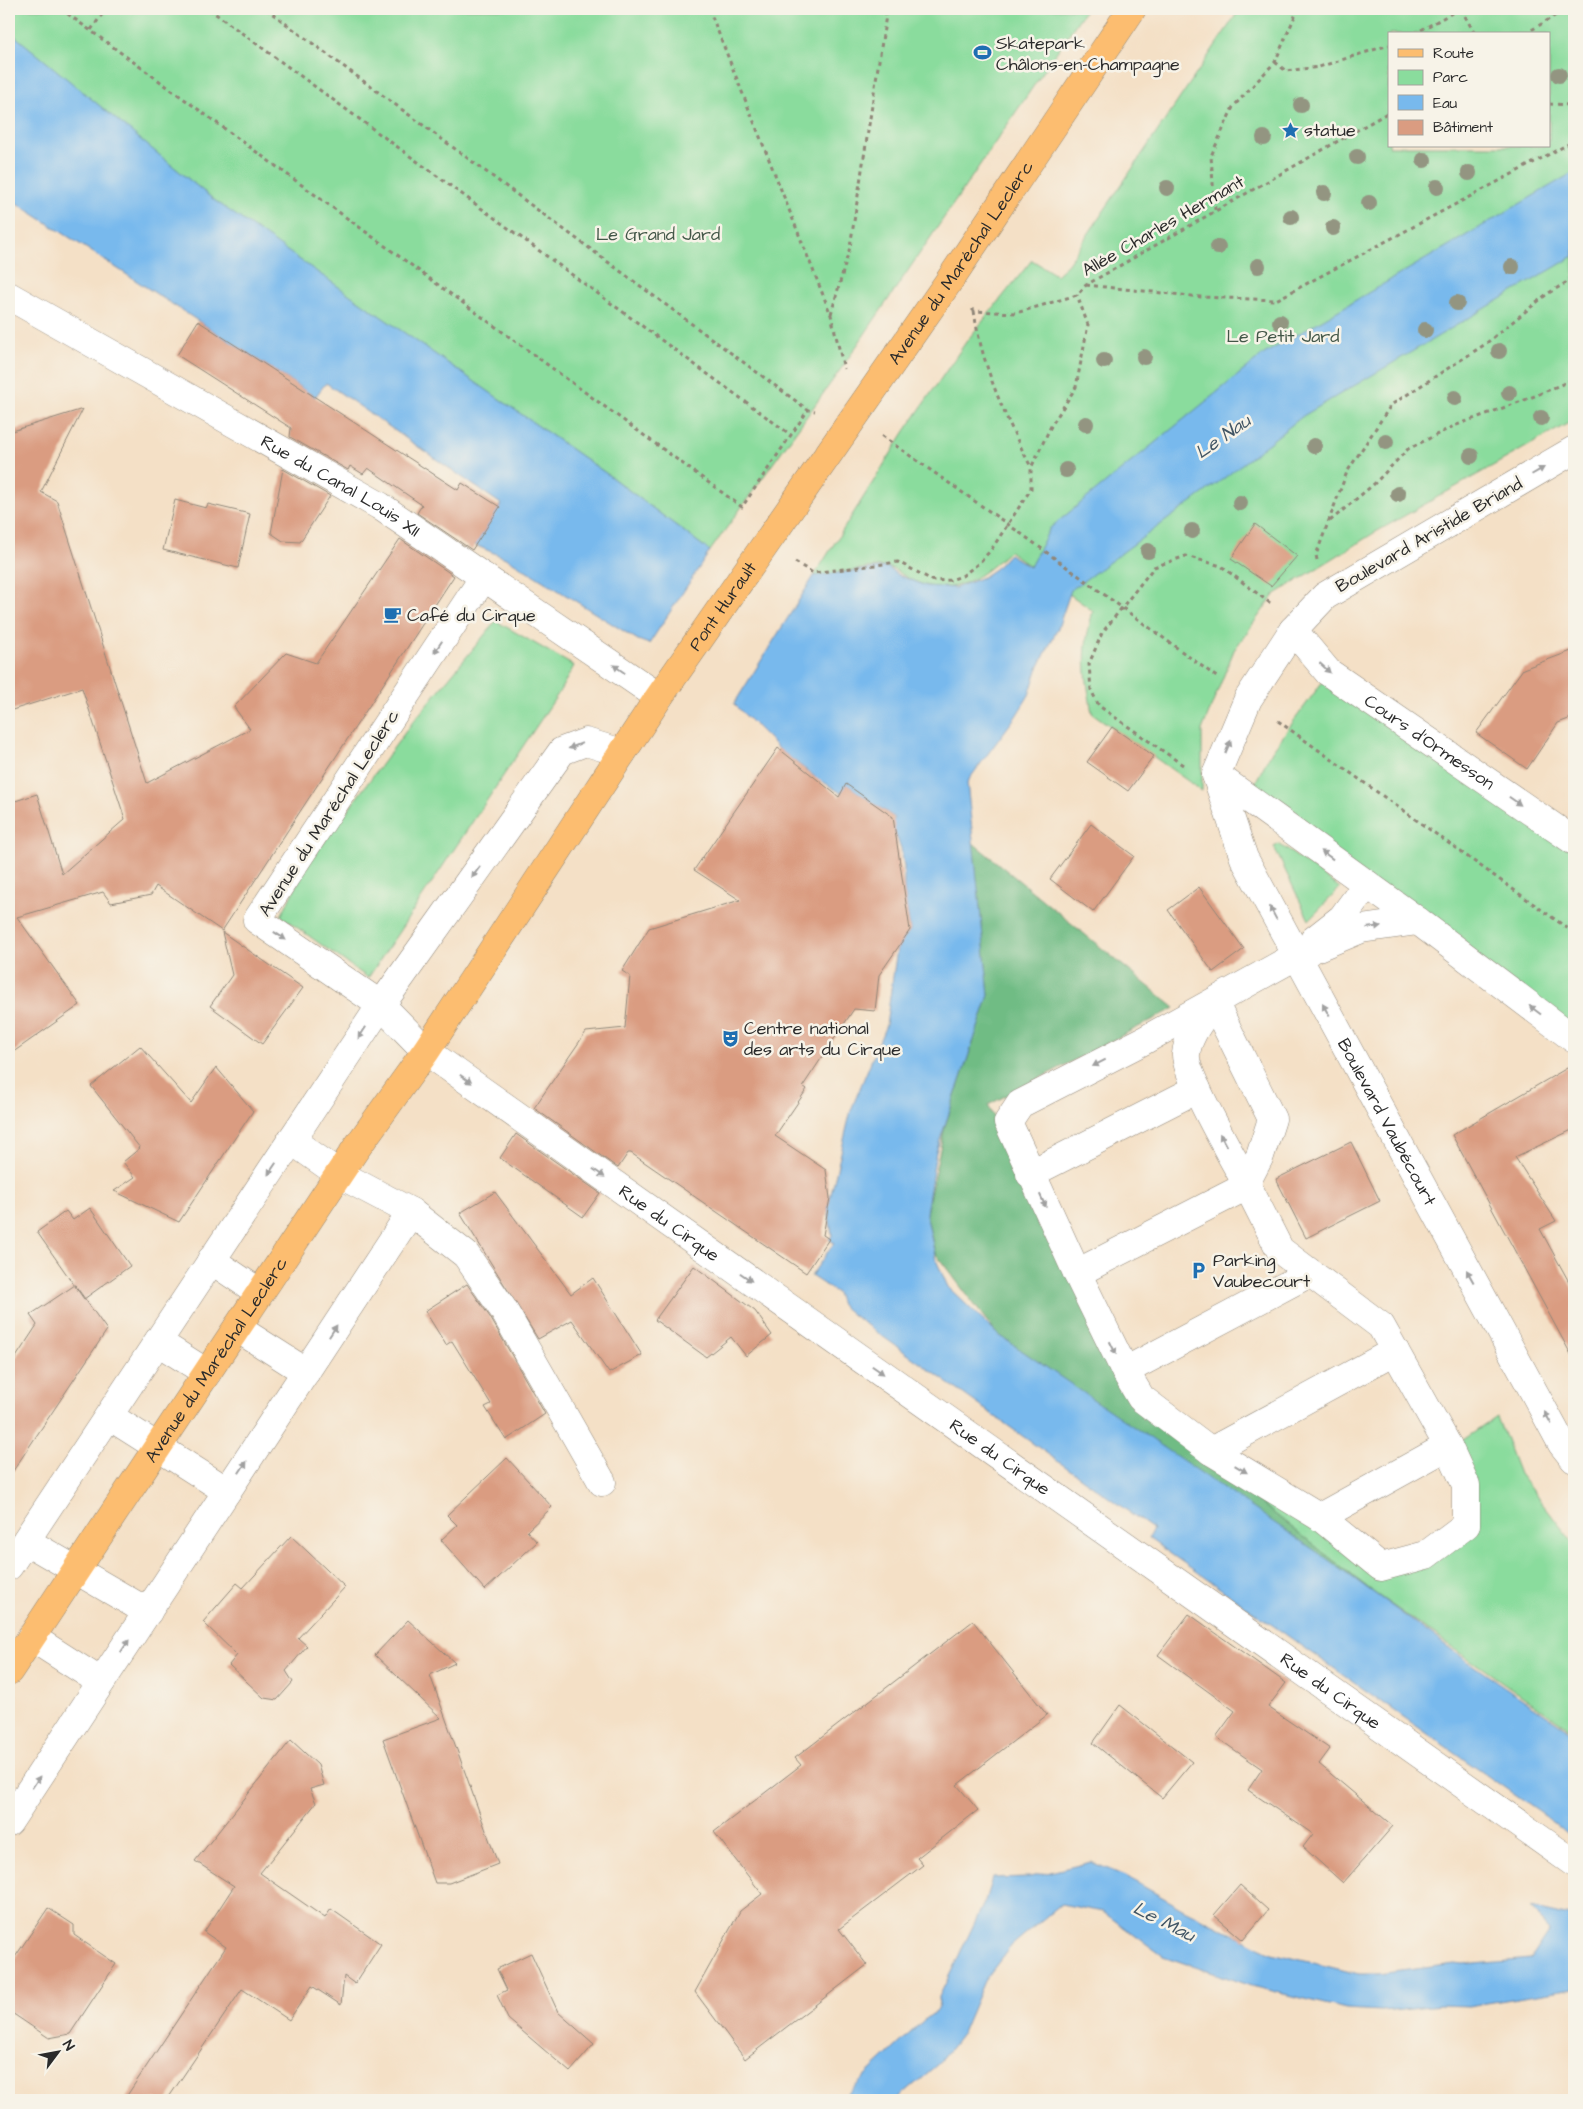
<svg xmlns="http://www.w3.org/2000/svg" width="1583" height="2109" font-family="'Architects Daughter',sans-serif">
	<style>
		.green { fill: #8adc9d; stroke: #5a8464; fill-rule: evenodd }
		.forest { fill: #6fbc84; stroke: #4d7458 }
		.water { fill: #78b9ed; stroke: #52728c }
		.building { fill: #da9c81 }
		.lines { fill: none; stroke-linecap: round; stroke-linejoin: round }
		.minor-casing { stroke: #908678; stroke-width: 29 }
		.major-casing { stroke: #908678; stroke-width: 29 }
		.path { stroke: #908678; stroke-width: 3; stroke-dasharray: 4 4; stroke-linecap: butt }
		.minor { stroke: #fff; stroke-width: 28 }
		.major { stroke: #fcbd6f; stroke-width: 28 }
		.tree { fill: #939581 }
		.oneway { fill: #a0a0a0 }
		.labels { text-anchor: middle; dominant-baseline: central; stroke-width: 5; stroke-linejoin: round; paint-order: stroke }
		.poi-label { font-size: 18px; fill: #2b2b2b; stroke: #f7f3e8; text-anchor: start }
		.street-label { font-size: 18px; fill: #2b2b2b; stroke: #f7f3e8 }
		.park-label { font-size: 18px; fill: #435748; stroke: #f7f3e8 }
		.water-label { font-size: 19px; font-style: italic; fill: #425665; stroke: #f7f3e8 }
	</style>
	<rect width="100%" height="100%" fill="#f7f3e8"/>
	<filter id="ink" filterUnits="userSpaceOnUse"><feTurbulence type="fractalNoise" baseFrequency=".02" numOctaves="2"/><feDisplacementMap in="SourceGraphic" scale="10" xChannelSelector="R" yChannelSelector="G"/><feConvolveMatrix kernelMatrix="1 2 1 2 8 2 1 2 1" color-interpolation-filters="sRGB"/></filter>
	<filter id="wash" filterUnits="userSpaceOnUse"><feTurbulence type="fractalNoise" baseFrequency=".0096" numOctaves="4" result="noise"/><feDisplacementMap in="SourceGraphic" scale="20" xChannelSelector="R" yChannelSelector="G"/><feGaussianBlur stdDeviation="1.12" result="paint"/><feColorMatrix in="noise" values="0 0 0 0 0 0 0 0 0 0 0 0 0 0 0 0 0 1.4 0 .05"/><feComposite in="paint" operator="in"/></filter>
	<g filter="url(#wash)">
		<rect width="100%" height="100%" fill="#f4e0c6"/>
		<!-- green -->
		<path class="green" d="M9,9H1086L843,366L710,551L607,474L224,208L9,33Z
			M1240,9H1574V420L1374,533L1274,595L1234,650L1202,730V791L1092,713C1085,671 1081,653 1093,611L1009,551C981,577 954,599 914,581C906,578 896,569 887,567C874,565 830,575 814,576L905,431L966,342L1032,260L1056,275L1068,264ZM1389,34H1549V146H1389Z
			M496,621L574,666L558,694L368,978L281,916L305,868L412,723Z
			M1323,681L1574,851V1039L1248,796L1272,751Z
			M1279,844L1340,888L1309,920L1274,847Z
			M1497,1417L1519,1474L1574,1544V1732L1373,1592L1208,1461L1317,1527L1379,1577L1476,1526L1457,1444Z"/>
		<!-- forest -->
		<path class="forest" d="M973,843L1175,1008L988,1105L1103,1345L1208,1461L1373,1592L996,1333L935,1253L926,1213L945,1126L989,995Z"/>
		<!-- water -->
		<path class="water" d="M9,31L214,200L607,474L710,551L649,644L638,640L508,559L475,545L501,504L326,383L315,397L9,198Z
			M1574,172V256L1303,416L1223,479L1071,590L1058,628L1037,670L1029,695L1016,716L967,782L989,995L936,1152L926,1213L936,1260L948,1287L996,1333L1323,1556L1477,1668L1574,1734V1840L1552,1821L1148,1538L1153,1529L854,1316L841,1305L837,1293L811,1276L834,1243L829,1239L832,1236L828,1207L851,1110L886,1025L897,949L910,930L904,890V867L901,848L891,823L895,818L847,785L841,793L814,776L780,750L734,704L814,576L887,567L898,575L926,586L955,588L983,577L995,569L1009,554L1030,567L1050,528L1264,354Z
			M1091,1862L1125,1876L1185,1910L1272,1953L1359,1974H1377L1455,1964L1464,1965L1531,1959L1550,1930L1530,1908L1574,1918V1989L1468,2006L1441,2005L1382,2011L1346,2009L1252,1986L1163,1956L1103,1912L1061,1904L1011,1946L984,1981L962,2033L939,2063L896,2100H840L926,2018C935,2014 940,2007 939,1997L985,1901L992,1878L1030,1877Z"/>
		<g id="blocks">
			<!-- building -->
			<path class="building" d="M198,321L458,490L462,483L500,507L472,550L417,513L422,505L368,468L363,474L350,466L348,470L290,437L291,428L177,355Z
				M83,409L41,492L57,501L147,783L250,729L234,707L286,653L316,663L400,539L454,576L222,931L156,886L151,895L111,903L103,892L17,917L80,1005L9,1055V803L37,794L62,874L125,819L82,688L9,711V432Z
				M283,469L330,496L300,542L283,541L271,533Z
				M175,500L206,508L208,504L250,514L238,568L163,550Z
				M1255,524L1297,556L1271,586L1231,559Z
				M1574,650V717L1558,723L1527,769L1476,733L1523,669Z
				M1112,727L1154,756L1128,791L1087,762Z
				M778,748L839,797L846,784L893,817L910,930L879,975L875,1011L854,1009L803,1086L807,1089L775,1136L826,1170L830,1198L823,1235L829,1239L806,1273L631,1153H628L618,1168L534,1108L586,1032L625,1028L630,976L622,971L649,928L740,900L694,870Z
				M1091,824L1134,856L1093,912L1050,879Z
				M1199,887L1244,949L1213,972L1168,910Z
				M222,932L303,988L262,1044L210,1006L232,975Z
				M140,1046L191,1103L216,1067L253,1111L179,1222L114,1191L135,1177L123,1162L140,1148L91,1086Z
				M1574,1064V1129L1515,1157L1556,1221L1540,1229L1574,1291V1360L1452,1135Z
				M516,1134L600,1193L583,1217L500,1158Z
				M1351,1142L1380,1201L1306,1238L1276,1179Z
				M495,1192L571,1294L593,1278L642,1355L609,1373L572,1320L538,1339L460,1213Z
				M90,1208L130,1266L84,1299L37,1232L66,1211L73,1220Z
				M694,1266L755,1311L772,1335L746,1356L731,1337L706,1357L655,1320Z
				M467,1284L490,1317L545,1414L506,1440L485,1407L491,1404L452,1341L446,1345L425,1311Z
				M75,1285L107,1330L9,1477V1368L37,1325L30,1315Z
				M507,1458L552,1507L527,1531L537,1542L485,1590L441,1540L457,1525L447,1515Z
				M291,1536L345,1587L298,1638L307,1646L286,1671L293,1682L277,1700L264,1698L229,1665L237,1655L203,1622L237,1583L243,1588Z
				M1189,1614L1286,1683L1268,1707L1330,1749L1319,1764L1393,1826L1343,1883L1303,1847L1313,1834L1248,1790L1262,1769L1216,1737L1235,1711L1158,1655Z
				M408,1620L455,1663L430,1675L498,1864L449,1883H435L383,1739L441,1718L375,1655Z
				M973,1621L1047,1715L957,1785L978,1810L917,1858L923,1865L839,1929L867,1965L745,2059L695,1992L740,1911L762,1894L714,1832L801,1765L795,1758Z
				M1120,1705L1192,1762L1162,1798L1093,1743Z
				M291,1740L318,1765L324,1785L310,1789L316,1803L260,1873L325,1918L331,1909L381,1944L355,1984L344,1976L341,2005L312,1986L289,2020L242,1989L167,2100H124L226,1947L204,1932L234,1886L195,1861Z
				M1240,1885L1268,1910L1243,1940L1214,1915Z
				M48,1908L74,1925V1935L116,1964L70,2034L49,2038L9,2011V1966Z
				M531,1953L558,2012L594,2044L570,2072L508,2019L497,1995L507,1990L497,1969Z"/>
		</g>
	</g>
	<g filter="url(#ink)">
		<use href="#blocks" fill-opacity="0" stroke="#908678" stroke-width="1"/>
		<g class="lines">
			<defs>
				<g id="minor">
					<path id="s1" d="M9,296L380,506L659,697"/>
					<path id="s2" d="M1574,450L1325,596L1293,630L1248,699L1216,775L1244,858L1562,1444L1574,1459"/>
					<path id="s3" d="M484,577L257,920L381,1005L426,1051L1574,1863"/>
					<path id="s4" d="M1293,630L1328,672L1574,841"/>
					<path d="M1216,775L1418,921L1574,1039"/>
					<path d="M1314,940L1342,918L1367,884"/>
					<path d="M1214,1002L1272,1119L1260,1156L1246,1183L1280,1250L1381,1326L1448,1446L1320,1517L1211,1451L1141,1398L1125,1371L1077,1273L1008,1122L1020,1104L1143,1041L1296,956L1361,929L1418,921"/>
					<path d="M1210,1007C1200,1022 1188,1036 1186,1054C1184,1074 1234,1160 1246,1183"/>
					<path d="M291,1140L339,1174L411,1212L466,1255L503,1309L602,1482"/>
					<path d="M1030,1174L1197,1089"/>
					<path d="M211,1260L260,1293"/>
					<path d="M1077,1273L1247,1186"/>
					<path d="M237,1328L306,1372"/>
					<path d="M158,1342L207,1373"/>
					<path d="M1125,1371L1310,1273"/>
					<path d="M109,1416L227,1491"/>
					<path d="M1211,1451L1395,1351"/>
					<path d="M1320,1517L1381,1567L1426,1555L1466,1525V1485L1448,1446"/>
					<path d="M26,1541L148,1612"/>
					<path d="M9,1566L381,1005L562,751L586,742L622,753"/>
					<path d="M31,1637L101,1682"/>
					<path d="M9,1822L411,1212"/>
				</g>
				<g id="major">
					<path id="s5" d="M9,1671L355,1150L426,1051L659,697L947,284L1132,9"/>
				</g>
			</defs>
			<!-- minor casing -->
			<use href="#minor" class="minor-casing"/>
			<!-- major casing -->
			<use href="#major" class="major-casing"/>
			<!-- path -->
			<path class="path" d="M61,9L742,507L808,410
				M209,9L791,435
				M266,9L808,410L815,411
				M709,9L831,315L844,369
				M1461,9L1475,34
				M91,30L106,9
				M1414,34L1459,9
				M1525,34L1566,9
				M1275,62L1286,71L1319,67L1389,45
				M1549,104L1574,105
				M1215,210L1211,156L1233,107L1275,62L1298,9
				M1086,285L1201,297L1276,300L1574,141
				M972,309L974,311L1016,313L1077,295L1086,285L1389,112
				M974,311C982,367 1005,417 1031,467
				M831,314L850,247L887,9
				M882,436L1023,535L1218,678
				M1330,521L1374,484L1408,449L1454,426L1530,398L1574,379
				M1317,560L1316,555L1347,472L1391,405L1484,345L1547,294L1574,278
				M795,562L813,573L898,562L934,581L950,580L962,576L979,563L991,550L1031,489V468L1051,426L1076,387L1088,325L1077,295
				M1278,721L1574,933
				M1183,765L1099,706L1091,690L1089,664L1102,633L1154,567L1186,556L1221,566L1270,603"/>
			<!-- minor -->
			<use href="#minor" class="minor"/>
			<!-- major -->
			<use href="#major" class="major"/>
		</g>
		<!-- trees -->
		<g class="tree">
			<circle cx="1559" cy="75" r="8"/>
			<circle cx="1301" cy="105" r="8"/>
			<circle cx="1264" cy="138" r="8"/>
			<circle cx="1357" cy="157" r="8"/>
			<circle cx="1424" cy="160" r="8"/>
			<circle cx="1469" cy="173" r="8"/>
			<circle cx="1437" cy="187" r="8"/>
			<circle cx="1167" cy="188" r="8"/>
			<circle cx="1324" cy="193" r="8"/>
			<circle cx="1369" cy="203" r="8"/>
			<circle cx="1291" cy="217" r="8"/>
			<circle cx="1333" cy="228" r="8"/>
			<circle cx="1218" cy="247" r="8"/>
			<circle cx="1258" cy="266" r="8"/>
			<circle cx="1512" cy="267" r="8"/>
			<circle cx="1457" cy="303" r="8"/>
			<circle cx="1280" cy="322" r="8"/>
			<circle cx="1425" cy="330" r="8"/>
			<circle cx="1499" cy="351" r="8"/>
			<circle cx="1144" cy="357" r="8"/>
			<circle cx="1104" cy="361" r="8"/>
			<circle cx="1509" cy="393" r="8"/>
			<circle cx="1455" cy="398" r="8"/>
			<circle cx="1541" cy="418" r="8"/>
			<circle cx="1086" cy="424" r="8"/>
			<circle cx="1386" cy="442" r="8"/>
			<circle cx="1314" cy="446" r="8"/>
			<circle cx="1471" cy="456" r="8"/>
			<circle cx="1066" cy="470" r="8"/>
			<circle cx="1398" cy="494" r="8"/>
			<circle cx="1240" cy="503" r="8"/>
			<circle cx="1192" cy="531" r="8"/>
			<circle cx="1148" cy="551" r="8"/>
		</g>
		<!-- one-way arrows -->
		<defs><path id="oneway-solid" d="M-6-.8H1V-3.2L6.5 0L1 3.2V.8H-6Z" transform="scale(1.25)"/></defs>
		<g class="oneway">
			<use href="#oneway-solid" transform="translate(1538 471) rotate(-30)"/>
			<use href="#oneway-solid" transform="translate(438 647) rotate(124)"/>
			<use href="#oneway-solid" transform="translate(1325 668) rotate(43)"/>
			<use href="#oneway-solid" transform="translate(619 669) rotate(-145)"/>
			<use href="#oneway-solid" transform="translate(575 746) rotate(158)"/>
			<use href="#oneway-solid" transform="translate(1228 747) rotate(-67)"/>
			<use href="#oneway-solid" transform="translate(1515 801) rotate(35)"/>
			<use href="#oneway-solid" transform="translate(1327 855) rotate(-144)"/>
			<use href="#oneway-solid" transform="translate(476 872) rotate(126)"/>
			<use href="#oneway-solid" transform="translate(1273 913) rotate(-118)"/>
			<use href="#oneway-solid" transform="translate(1374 927) rotate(-8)"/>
			<use href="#oneway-solid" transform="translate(280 936) rotate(34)"/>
			<use href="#oneway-solid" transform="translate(1326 1010) rotate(-119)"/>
			<use href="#oneway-solid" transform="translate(1535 1010) rotate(-143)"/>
			<use href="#oneway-solid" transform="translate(362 1033) rotate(123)"/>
			<use href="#oneway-solid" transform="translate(1099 1063) rotate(153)"/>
			<use href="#oneway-solid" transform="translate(466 1079) rotate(35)"/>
			<use href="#oneway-solid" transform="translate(1223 1140) rotate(-118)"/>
			<use href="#oneway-solid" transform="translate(272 1169) rotate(124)"/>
			<use href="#oneway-solid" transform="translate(599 1173) rotate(35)"/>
			<use href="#oneway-solid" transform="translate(1043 1201) rotate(65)"/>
			<use href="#oneway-solid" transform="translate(1470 1276) rotate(-119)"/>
			<use href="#oneway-solid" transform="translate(746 1277) rotate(35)"/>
			<use href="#oneway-solid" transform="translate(333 1331) rotate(-57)"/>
			<use href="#oneway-solid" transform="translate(1113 1348) rotate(64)"/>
			<use href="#oneway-solid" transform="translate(878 1370) rotate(35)"/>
			<use href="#oneway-solid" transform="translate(1548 1418) rotate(-119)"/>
			<use href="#oneway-solid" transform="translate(243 1467) rotate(-57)"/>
			<use href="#oneway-solid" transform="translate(1241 1469) rotate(31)"/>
			<use href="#oneway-solid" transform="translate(125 1646) rotate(-56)"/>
			<use href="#oneway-solid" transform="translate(36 1782) rotate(-57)"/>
		</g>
	</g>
	<!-- icons -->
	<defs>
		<symbol id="stadium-bare" viewBox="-9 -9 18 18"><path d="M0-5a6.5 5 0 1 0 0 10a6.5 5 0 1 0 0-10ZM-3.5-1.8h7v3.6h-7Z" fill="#1f6fb2" stroke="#f7f3e8" stroke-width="2.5" paint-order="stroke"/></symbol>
		<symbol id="sight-bare" viewBox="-9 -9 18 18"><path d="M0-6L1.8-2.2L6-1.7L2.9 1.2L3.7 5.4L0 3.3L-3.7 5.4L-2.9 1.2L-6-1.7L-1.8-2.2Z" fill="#1f6fb2" stroke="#f7f3e8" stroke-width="2.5" paint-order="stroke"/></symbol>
		<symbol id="cafe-bare" viewBox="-9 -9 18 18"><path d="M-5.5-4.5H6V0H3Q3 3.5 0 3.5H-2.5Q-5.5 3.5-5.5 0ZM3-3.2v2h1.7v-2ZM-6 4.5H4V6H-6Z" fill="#1f6fb2" stroke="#f7f3e8" stroke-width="2.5" paint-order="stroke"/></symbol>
		<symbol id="theatre-bare" viewBox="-9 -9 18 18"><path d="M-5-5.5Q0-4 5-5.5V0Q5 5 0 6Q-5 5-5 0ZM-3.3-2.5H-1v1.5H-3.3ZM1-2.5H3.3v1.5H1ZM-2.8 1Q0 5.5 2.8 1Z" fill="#1f6fb2" stroke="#f7f3e8" stroke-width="2.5" paint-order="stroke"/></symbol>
		<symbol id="parking-bare" viewBox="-9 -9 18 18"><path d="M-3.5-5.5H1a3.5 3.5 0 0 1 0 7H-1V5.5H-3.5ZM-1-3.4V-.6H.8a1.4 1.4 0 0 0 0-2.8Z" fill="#1f6fb2" stroke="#f7f3e8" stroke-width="2.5" paint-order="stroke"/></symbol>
	</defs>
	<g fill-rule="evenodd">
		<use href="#stadium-bare" x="970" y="40" width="25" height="25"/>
		<use href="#sight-bare" x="1278" y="118" width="25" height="25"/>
		<use href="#cafe-bare" x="380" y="602" width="25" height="25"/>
		<use href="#theatre-bare" x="718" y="1026" width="25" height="25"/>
		<use href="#parking-bare" x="1186" y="1258" width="25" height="25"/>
	</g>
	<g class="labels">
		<!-- poi labels -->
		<g class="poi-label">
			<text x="996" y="43">Skatepark<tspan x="996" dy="21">Châlons-en-Champagne</tspan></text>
			<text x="1304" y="130">statue</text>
			<text x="407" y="615">Café du Cirque</text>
			<text x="744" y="1028">Centre national<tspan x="744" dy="21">des arts du Cirque</tspan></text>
			<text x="1213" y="1260">Parking<tspan x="1213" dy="21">Vaubecourt</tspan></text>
		</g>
		<!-- street labels -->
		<g class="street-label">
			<text transform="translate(1163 226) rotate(-30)">Allée Charles Hermant</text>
			<text stroke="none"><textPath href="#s5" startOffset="1700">Avenue du Maréchal Leclerc</textPath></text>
			<text stroke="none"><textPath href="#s1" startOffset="382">Rue du Canal Louis XII</textPath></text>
			<text transform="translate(1429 535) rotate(-30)">Boulevard Aristide Briand</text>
			<text stroke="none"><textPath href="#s5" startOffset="1282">Pont Hurault</textPath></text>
			<text stroke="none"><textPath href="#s4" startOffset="178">Cours d'Ormesson</textPath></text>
			<text transform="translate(329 813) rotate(-57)">Avenue du Maréchal Leclerc</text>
			<text stroke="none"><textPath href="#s2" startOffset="888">Boulevard Vaubécourt</textPath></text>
			<text stroke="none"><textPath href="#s3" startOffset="924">Rue du Cirque</textPath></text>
			<text stroke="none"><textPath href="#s5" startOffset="374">Avenue du Maréchal Leclerc</textPath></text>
			<text stroke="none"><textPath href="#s3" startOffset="1329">Rue du Cirque</textPath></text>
			<text stroke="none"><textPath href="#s3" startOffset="1734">Rue du Cirque</textPath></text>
		</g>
		<!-- park labels -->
		<g class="park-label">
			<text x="658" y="234">Le Grand Jard</text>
			<text x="1283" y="336">Le Petit Jard</text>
		</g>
		<!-- water labels -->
		<g class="water-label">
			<text transform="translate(1223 437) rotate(-35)">Le Nau</text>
			<text transform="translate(1164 1922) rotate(27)">Le Mau</text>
		</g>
	</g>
	<!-- margin -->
	<rect width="1583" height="2109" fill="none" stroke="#f7f3e8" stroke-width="30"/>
	<!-- legend -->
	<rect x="1388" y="32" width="162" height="115" fill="#f7f3e8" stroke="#a5a39c"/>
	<rect x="1398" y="49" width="25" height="8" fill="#fcbd6f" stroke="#a5a39c"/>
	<text x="1433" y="58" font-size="15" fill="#2b2b2b">Route</text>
	<rect x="1398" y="70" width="25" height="15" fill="#8adc9d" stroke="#a5a39c"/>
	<text x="1433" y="82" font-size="15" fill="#2b2b2b">Parc</text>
	<rect x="1398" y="95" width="25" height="15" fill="#78b9ed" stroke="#a5a39c"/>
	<text x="1433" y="108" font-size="15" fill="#2b2b2b">Eau</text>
	<rect x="1398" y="120" width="25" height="15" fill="#da9c81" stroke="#a5a39c"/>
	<text x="1433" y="132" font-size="15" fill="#2b2b2b">Bâtiment</text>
	<!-- north arrow -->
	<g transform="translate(58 2052) rotate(58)" stroke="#f7f3e8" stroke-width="4" paint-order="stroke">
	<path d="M0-4L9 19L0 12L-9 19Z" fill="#2b2b2b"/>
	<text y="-8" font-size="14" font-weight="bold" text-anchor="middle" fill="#2b2b2b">N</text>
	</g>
</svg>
